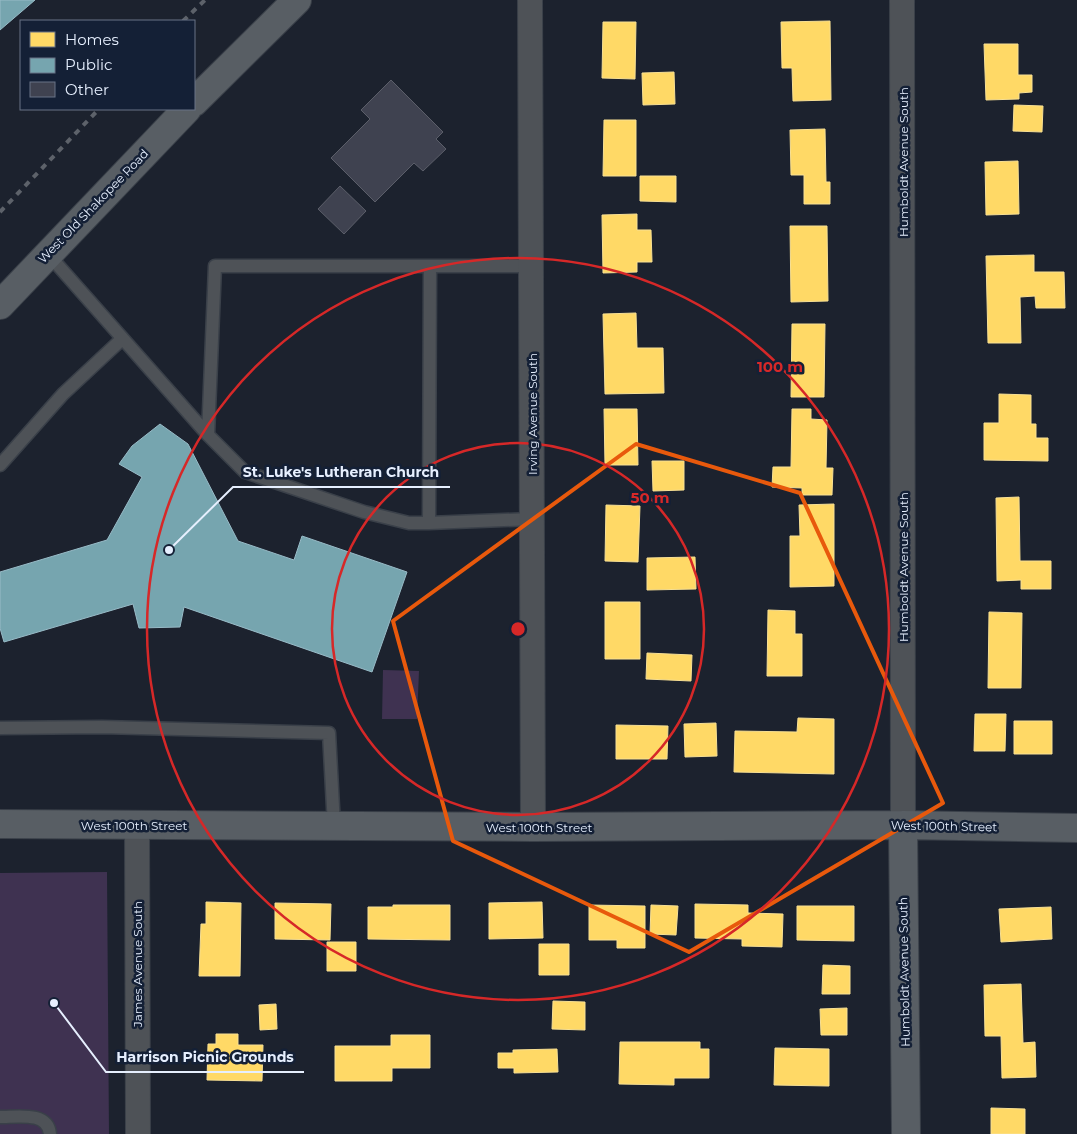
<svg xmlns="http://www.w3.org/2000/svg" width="1077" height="1134" font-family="Montserrat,sans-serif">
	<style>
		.green { fill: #3f3251 }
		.homes { fill: #ffd966; stroke: #f8e094 }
		.public { fill: #76a5af; stroke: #98bbc7 }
		.building { fill: #3f4250; stroke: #5b5e69 }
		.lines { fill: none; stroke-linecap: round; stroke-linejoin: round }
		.lane-casing { stroke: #3a4049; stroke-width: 15 }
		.street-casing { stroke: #3a4049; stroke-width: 26 }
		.secondary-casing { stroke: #3a4049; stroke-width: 30 }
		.lane { stroke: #4e5257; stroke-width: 12 }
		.street { stroke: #4e5257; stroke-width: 24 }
		.secondary { stroke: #585e64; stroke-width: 28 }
		.rail { stroke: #5d626a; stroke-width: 4; stroke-dasharray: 6 6; stroke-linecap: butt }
		.marked { fill: none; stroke: #e8590c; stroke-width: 4; stroke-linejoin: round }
		.ring { fill: none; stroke: #d62828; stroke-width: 2.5 }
		.labels { text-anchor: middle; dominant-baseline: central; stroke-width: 5; stroke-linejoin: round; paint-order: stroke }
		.street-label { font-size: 12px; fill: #e6effe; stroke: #142036 }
		.centre { fill: #d62828; stroke: #142036; stroke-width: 2.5 }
		.ring-label { font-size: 15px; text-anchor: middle; font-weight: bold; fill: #d62828; stroke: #142036; stroke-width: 5; stroke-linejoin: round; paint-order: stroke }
		.leader { fill: none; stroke: #e6effe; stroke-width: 2 }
		.callout-dot { fill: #e6effe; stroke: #142036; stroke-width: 2 }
		.callout-label { font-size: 14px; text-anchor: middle; font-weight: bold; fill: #e6effe; stroke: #142036; stroke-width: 5; stroke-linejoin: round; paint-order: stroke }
	</style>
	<rect width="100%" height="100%" fill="#1c222e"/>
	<!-- green -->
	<path class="green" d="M383,670L419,671L417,719H382Z
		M107,872L109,1134H0V873Z"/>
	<!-- homes -->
	<path class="homes" d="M830,21L831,100L793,101L792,68H782L781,22Z
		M603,22H636L635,79L602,78Z
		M984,44H1018V75H1032V92L1019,93V99L986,100Z
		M674,72L675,104L643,105L642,73Z
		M1014,105L1043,106L1042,132L1013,131Z
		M604,120H636V176H603Z
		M825,129L826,182H830V204H804V175H791L790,130Z
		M1018,161L1019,214L986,215L985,162Z
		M640,176H676V202L640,201Z
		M637,214V230H651L652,262H637V272L603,273L602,215Z
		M790,226H827L828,301L791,302Z
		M1034,255V272H1064L1065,308H1036L1035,296L1020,297L1021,343H988L986,256Z
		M636,313L637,348H663L664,393L605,394L603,314Z
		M792,324H825L824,397H791Z
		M999,394L1031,395V424H1036V438H1048V461L984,460V423H999Z
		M604,409H637L638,465H605Z
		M792,409H811V419L827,420L826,468H833L832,495H802V488L772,487L773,467H791Z
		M652,461H684V490L653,491Z
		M1019,497L1020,561H1051V589H1021V580L997,581L996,498Z
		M834,504V586L790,587V536H800L799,505Z
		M606,505L640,506L638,562L605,561Z
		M695,557L696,589L647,590V558Z
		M605,602H640V659H605Z
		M768,610L795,611V634H802V676H767Z
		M989,612L1022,613L1021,688H988Z
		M647,653L692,655L691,681L646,679Z
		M975,714H1006L1005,751H974Z
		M798,718L834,719V774L734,772L735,731L797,732Z
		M1014,721H1052V754H1014Z
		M716,723L717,756L685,757L684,724Z
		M616,725L668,726L667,759H616Z
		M206,902L241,903L240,976H199L201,924H206Z
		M542,902L543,938L489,939V903Z
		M275,903L331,904L330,940L275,939Z
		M695,904L748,905V913L783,914L782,947L742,946V939L695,938Z
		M393,905H450V940L368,939V907H393Z
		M589,905L645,906V948H617V940H589Z
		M651,905L678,906L676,935L650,934Z
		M797,906H854V941L797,940Z
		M1051,907L1052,939L1001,942L999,909Z
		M327,942H356V971H327Z
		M539,944H569V975H539Z
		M823,965L850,966V994H822Z
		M1021,984L1023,1043L1035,1042L1036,1077L1002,1078L1001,1036H985L984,985Z
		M553,1001L585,1002V1030L552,1029Z
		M276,1004L277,1029L260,1030L259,1005Z
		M847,1008V1035H821L820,1009Z
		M216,1034H238V1045H263L262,1081L207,1080L208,1044H216Z
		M391,1035H430V1068H392V1081H335V1046H391Z
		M620,1042H700V1049H709V1078H674V1085L619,1084Z
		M775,1048L829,1049V1086L774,1085Z
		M557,1049L558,1072L514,1073V1068H498V1053H513V1050Z
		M991,1108L1025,1109V1134H991Z"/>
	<!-- public -->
	<path class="public" d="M0,0H35L0,30Z
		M160,424L188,444L238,541L294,560L302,536L407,572L372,672L184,607L180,627L139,628L133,604L4,642L0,628V572L107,540L142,477L119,464L132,446Z"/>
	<!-- building -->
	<path class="building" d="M391,80L443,132L436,139L446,149L423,171L414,163L375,202L331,158L370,119L361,110Z
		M340,186L366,211L344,234L318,209Z"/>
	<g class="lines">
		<defs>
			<path id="lane" d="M48,254L208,435
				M430,266L429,523L532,519
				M0,465L63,394L122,339
				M429,523H409L364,512L245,472L208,435L215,266H531
				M0,728L102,727L329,733L334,826
				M0,1117C17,1117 48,1111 50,1134"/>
			<path id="street" d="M530,0L533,827
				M902,0L903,825
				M137,825L138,1134"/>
			<path id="secondary" d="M194,102L297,0
				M0,305L187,109
				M0,824L533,827L903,825L1077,828
				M903,825L906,1134"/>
		</defs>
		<!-- lane casing -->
		<use href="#lane" class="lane-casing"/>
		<!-- street casing -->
		<use href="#street" class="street-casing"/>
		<!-- secondary casing -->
		<use href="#secondary" class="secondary-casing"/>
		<!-- lane -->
		<use href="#lane" class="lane"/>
		<!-- street -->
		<use href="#street" class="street"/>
		<!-- secondary -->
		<use href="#secondary" class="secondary"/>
		<!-- rail -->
		<path class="rail" d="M183,21L205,0
			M0,212L99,109"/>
	</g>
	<!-- marked area -->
	<path class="marked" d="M636,444L800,493L943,803L689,952L453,841L393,621Z"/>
	<!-- distance rings -->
	<g class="ring">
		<circle cx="518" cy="629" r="186"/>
		<circle cx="518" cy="629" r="371"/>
	</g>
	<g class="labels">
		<!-- street labels -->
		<g class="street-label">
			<text transform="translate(903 162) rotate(-90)">Humboldt Avenue South</text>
			<text transform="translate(93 206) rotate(-46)">West Old Shakopee Road</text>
			<text transform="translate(532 414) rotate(-90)">Irving Avenue South</text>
			<text transform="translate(903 567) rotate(-90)">Humboldt Avenue South</text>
			<text x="134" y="825">West 100th Street</text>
			<text transform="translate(944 826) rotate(1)">West 100th Street</text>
			<text x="539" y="827">West 100th Street</text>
			<text transform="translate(137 964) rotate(-90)">James Avenue South</text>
			<text transform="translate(904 972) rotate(-91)">Humboldt Avenue South</text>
		</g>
	</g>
	<circle cx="518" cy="629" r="8" class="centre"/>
	<g class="ring-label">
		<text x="780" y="372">100 m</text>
		<text x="650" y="503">50 m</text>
	</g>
	<!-- callouts -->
	<path class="leader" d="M169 550L233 487H450M54 1003L106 1072H304"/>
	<g class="callout-dot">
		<circle cx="169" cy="550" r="5"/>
		<circle cx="54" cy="1003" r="5"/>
	</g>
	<g class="callout-label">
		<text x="341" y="477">St. Luke's Lutheran Church</text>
		<text x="205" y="1062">Harrison Picnic Grounds</text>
	</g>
	<!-- legend -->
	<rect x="20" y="20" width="175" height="90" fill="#142036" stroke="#687386"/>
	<rect x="30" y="32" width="25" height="15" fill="#ffd966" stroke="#687386"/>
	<text x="65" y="45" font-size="15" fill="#e6effe">Homes</text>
	<rect x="30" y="58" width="25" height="15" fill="#76a5af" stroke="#687386"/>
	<text x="65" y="70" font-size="15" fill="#e6effe">Public</text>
	<rect x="30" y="82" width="25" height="15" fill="#3f4250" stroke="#687386"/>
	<text x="65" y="95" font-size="15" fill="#e6effe">Other</text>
</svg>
